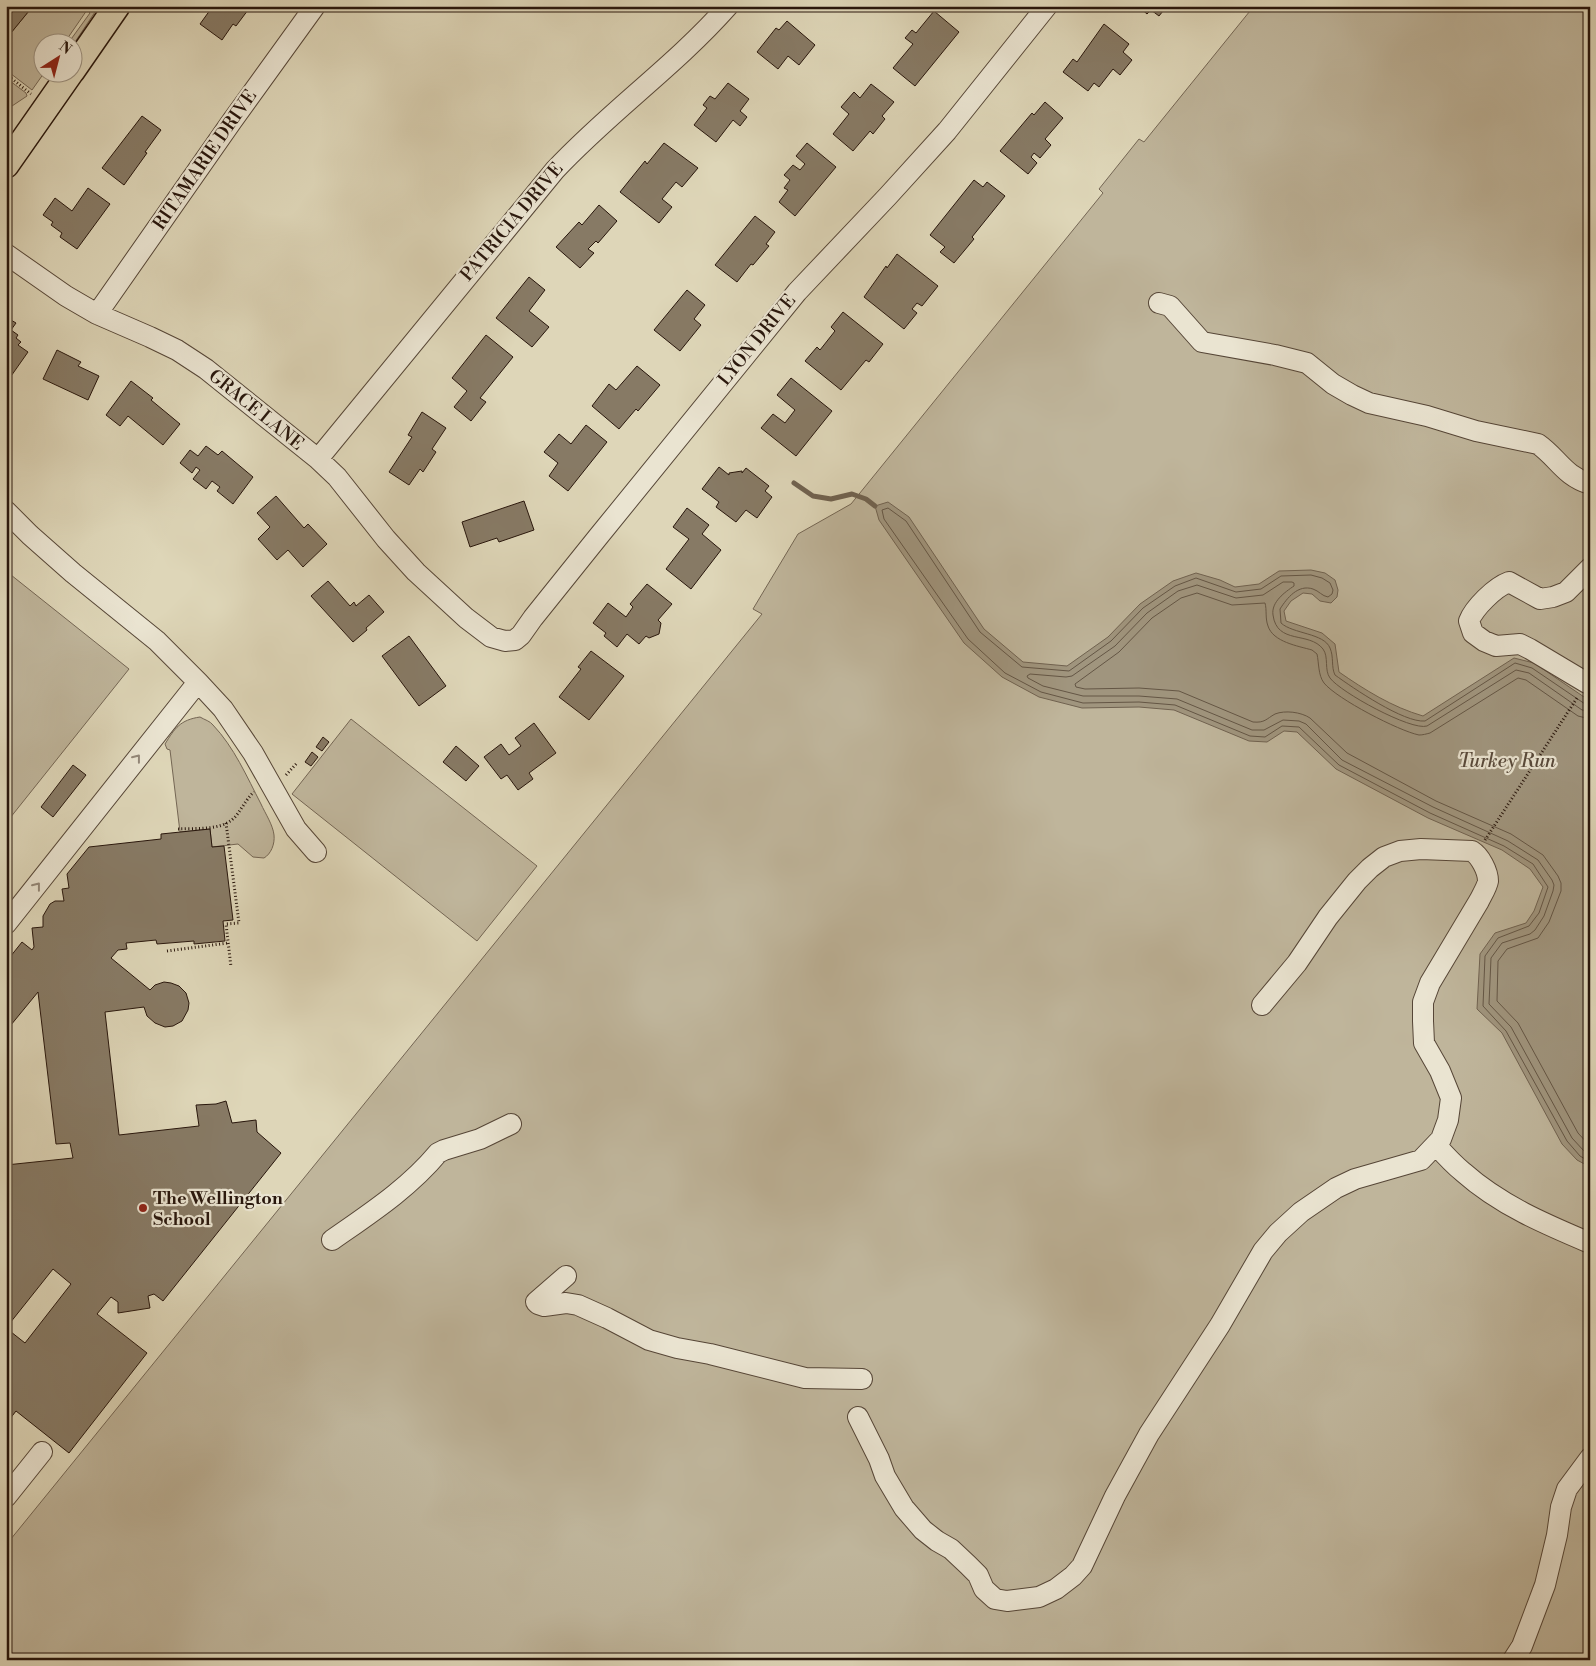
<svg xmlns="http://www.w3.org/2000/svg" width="1596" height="1666" font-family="'Libre Bodoni',serif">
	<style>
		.green { fill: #bfb59b; stroke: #746654 }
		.water { fill: #a0957e; stroke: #706250 }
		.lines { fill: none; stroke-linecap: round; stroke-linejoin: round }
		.shore { stroke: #645645; stroke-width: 1 }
		.stream { stroke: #706250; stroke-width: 5 }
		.building { fill: #877a65; stroke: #28160c }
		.minor-casing { stroke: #564637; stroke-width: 22 }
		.major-casing { stroke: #28160c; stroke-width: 28 }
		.path { stroke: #28160c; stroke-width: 3; stroke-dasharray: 1 2.5; stroke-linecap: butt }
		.minor { stroke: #eae4d1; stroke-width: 20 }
		.major { stroke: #ded6b8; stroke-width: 25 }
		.oneway { stroke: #938778 }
		.poi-dot { fill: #8f2418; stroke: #eae4d1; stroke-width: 2 }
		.labels { text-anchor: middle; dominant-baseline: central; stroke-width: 4.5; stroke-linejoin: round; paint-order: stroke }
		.street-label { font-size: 18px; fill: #28160c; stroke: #eae4d1 }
		.poi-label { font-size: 18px; font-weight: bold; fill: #28160c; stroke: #eae4d1; text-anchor: start }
		.water-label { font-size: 19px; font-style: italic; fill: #58493a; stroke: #eae4d1 }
	</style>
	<rect width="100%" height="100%" fill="#ded6b8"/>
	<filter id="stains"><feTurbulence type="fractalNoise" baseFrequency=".004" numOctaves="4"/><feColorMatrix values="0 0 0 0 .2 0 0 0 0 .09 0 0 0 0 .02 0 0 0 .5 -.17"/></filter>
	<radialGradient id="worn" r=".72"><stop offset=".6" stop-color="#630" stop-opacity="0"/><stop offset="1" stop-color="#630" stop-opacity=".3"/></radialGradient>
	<!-- green -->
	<path class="green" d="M33,6H99L73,45L72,42H69L90,13L87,10L65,42H42V72L44,73L32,90L6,70V39Z
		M1254,6H1590V1660H6V1545L762,614L753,609L798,534L851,504L1103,193L1099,189L1139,139L1144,142Z
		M6,78L26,93L27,96L12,106L6,112Z
		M6,571L129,669L6,823Z
		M200,717C205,720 210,721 213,725C234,747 247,777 261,804C265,813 273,825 274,835C275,844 271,854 264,858L253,857L238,844L212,847L210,829L180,832L170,750L167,749L165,744C175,728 180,720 200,717Z
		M351,719L537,866L477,941L292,794Z"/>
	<!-- water -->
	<path class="water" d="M888,502L909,517L984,629L1023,662L1067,666L1108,637L1140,604L1173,581L1196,573L1220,580L1235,587L1259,584L1279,571L1311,570L1325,573L1335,580L1338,590L1337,597L1331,603L1320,601L1312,594L1303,593L1291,601L1284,611L1286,621L1322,633L1335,644L1339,672C1365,690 1392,707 1423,716L1514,658L1534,663L1590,701V1167L1577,1160L1562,1144L1502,1033L1477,1009L1480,954L1495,933L1526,923L1534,911L1543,887L1530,869L1502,850L1428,818L1336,769L1297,732L1284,731L1267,742L1249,741L1174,710L1139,707L1082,708L1039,697L1002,677L964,643L879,520L875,506Z"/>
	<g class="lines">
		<!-- shore -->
		<path class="shore" d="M1590,705L1585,704L1532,668L1515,663L1425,721C1404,723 1353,688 1335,675C1331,667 1334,657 1330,648C1324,633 1293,634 1281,623L1280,609C1287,598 1298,584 1313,589C1319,591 1322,596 1328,597L1332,594L1333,590L1330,583L1322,578L1311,575L1281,576L1261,589L1236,592L1196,578L1175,586L1143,608L1111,641L1069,671L1022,667L980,632L906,521L888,508L882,510L884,519L968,639L1005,673L1041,692L1083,703L1139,702L1175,705L1250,736L1265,737L1282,726L1299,727L1339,765L1430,813L1504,846L1533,864L1548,887L1539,913L1529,926L1498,938L1485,956L1483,1006L1506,1031L1567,1141L1580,1156L1590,1162
			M1590,711L1582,710L1529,673L1516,670L1427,726C1411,731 1340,692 1330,678C1324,670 1329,657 1323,649C1309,631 1277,645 1273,615C1271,602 1285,592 1294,586V583L1292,582H1283L1263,595L1236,598L1197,585L1178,591L1147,613L1115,646L1072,676L1066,677L1030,674L1027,676L1028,678L1043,686L1083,696H1139L1177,699L1252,730H1264L1283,720L1299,721L1306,724L1342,760L1433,807L1508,841L1538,860L1552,880L1554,885L1553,891L1544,916L1535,930L1530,934L1502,943L1491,958L1489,1004L1511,1027L1572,1138L1584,1151L1590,1154
			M1590,719L1578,716L1526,680L1518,678L1430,733C1426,734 1423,735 1419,735C1399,731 1337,699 1324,683C1318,675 1319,663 1317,654L1312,650C1298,646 1273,642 1268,626C1265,618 1267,610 1265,603L1232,605L1197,593L1181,598L1152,618L1119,652L1075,684L1076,687L1085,689L1139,688L1179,691L1253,722C1265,723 1266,719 1275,714C1285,710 1301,712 1310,718L1347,753L1436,801L1511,834L1543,855L1558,876L1561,883V891L1549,922L1538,938L1507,949L1498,961L1497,1001L1518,1023L1578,1133L1590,1146"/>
		<!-- stream -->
		<path class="stream" d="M794,483L813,496L831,499L852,494L866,499L875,506"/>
	</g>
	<!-- building -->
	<path class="building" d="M6,6H33L6,39Z
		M213,6H251L236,26L233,24L222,40L200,24Z
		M1138,6H1167L1159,16L1151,10L1147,14Z
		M934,11L959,32L915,86L893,68L913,44L905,38L912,30L916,33Z
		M787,21L815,45L799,65L788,56L778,69L757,52L776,28L779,30Z
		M1104,24L1129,44L1123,52L1132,60L1120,75L1113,69L1099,87L1094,83L1088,91L1063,72L1073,59L1077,62Z
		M728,83L749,99L740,111L747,117L740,126L733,120L716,142L694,125L707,108L703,105L710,96L715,99Z
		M871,84L894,102L882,116L885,119L873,134L870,131L853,151L833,134L849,114L841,107L854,92L860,98Z
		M1045,102L1063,118L1045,139L1051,145L1040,158L1034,153L1031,157L1037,163L1028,174L1000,151L1032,113L1034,115Z
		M142,116L161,130L145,152L147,153L124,185L102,168Z
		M664,143L698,168L682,187L676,182L662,199L672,207L659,223L620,192L645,161L647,164Z
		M807,143L836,167L795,216L779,202L788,190L784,188L790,180L784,175L793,165L800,170L805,164L796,156Z
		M974,180L983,187L987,182L1005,196L972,237L974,239L954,263L940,252L945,247L930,235Z
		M88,188L110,204L77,249L60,237L62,233L51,225L53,222L43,215L55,198L72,211Z
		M599,205L617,221L598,243L596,241L588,249L594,253L580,268L556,247L579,222L582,225Z
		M755,216L775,232L766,244L769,246L753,265L751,264L737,282L715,265Z
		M897,254L938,286L922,306L917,303L912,309L917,313L904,329L864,297L886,266L887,268Z
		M529,277L545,290L529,311L549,327L532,347L496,318Z
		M687,290L705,305L694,319L701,325L680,351L654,330Z
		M843,312L883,344L869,362L866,360L841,390L805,361L817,347L820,350L835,331L831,327Z
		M6,317L16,323L11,330L18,335L16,338L21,342L18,345L28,352L9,379L6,377Z
		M486,335L513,357L480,398L486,402L471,421L454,407L467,391L452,378Z
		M57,350L81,362L78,366L99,376L88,400L43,379Z
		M637,366L660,385L638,411L636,409L619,429L592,406L609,384L616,390Z
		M791,378L832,411L796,456L761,428L773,414L785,423L795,410L777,395Z
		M131,381L153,398L151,400L180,424L163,445L128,416L120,426L106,415Z
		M422,412L446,428L432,449L436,452L423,472L420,469L409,485L389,472L412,437L408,435Z
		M586,425L607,442L568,491L549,476L558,463L544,452L559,434L571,444Z
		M206,446L218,455L222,451L253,477L233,504L217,491L220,487L212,481L206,489L193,479L200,470L196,467L192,473L180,463L190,450L198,456Z
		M719,467L729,475V473L742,471V473L746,468L769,486L765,491L772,497L757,518L746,510L736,522L716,507L719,502L702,489Z
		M276,496L304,528L308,524L327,544L303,567L288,550L277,560L258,539L270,527L257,513Z
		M524,501L534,530L499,542L497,538L470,547L462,522Z
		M687,508L709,525L702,534L721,550L691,589L666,569L689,539L673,527Z
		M328,581L350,606L354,602L356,606L369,595L384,612L366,628L367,630L353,642L311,596Z
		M647,584L672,604L658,620L661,623L659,634L649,638L646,636L639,644L627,634L617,647L604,636L606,633L593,623L608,603L626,617L633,607L630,604Z
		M409,636L446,686L419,706L382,656Z
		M591,651L624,676L589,720L559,697L581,669L578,667Z
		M534,723L556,753L529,773L533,779L518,790L507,775L501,779L484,757L501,744L509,755L521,746L515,738Z
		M323,737L329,742L322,751L316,747Z
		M456,746L479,766L466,781L443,762Z
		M312,752L318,757L311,766L305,762Z
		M73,765L86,775L53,817L41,807Z
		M210,829L212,847L224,846L233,920L223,921L225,941L194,944V941L157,944L156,940L126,943L127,949L118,950L111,958L150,990L155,985L164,982L171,983L179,986L186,993L189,1003L188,1010L182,1021L173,1026L165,1027L155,1023L147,1016L144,1007L105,1012L119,1135L199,1126L196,1105L216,1104L226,1101L232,1123L256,1120L257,1132L281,1153L163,1301L154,1294L148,1296L150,1308L118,1313V1302L111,1297L97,1314L147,1353L69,1453L16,1411L6,1424V1328L25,1343L71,1284L53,1269L6,1328V1256L10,1251L6,1248V1165L73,1158L70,1143L56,1144L38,992L6,1031V962L22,942L32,950L34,947L32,928L43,927V916L50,904L55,901H64L62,889L69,888L67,874L89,847L161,839V834Z"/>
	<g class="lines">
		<defs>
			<path id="minor" d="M6,254L66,296L97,314L150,337L177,350L206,369L318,459L337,477L386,539L416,572L466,618L491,637L505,641L515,640L521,635L533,618L598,537L797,292L888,196L947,131L1047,6
				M1159,303L1170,306L1202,342L1275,355L1307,363L1333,384L1352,395L1369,403L1427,416L1476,431L1538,444C1558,458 1564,476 1590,484
				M97,314L232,121L315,6
				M318,459L555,170C609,112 675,66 728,6
				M6,511L30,535L73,573L157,641L198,682L223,709L253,753L296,829L316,852
				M1590,568L1566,592L1553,597L1540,599L1509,582C1495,587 1474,608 1469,621L1473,633L1484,641L1496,646L1520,644L1530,649L1587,683L1590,681
				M6,924L198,682
				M1436,1145C1444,1154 1453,1164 1463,1172C1500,1205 1545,1224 1590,1243
				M332,1240C369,1214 408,1189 438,1153L444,1150L480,1139L511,1124
				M566,1276L536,1302L538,1304L544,1306L566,1303L578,1305L607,1318L649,1340L677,1348L710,1354L805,1378L862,1379
				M858,1417L879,1459L885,1476L904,1508L923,1530L937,1541L951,1549L968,1565L978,1575L984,1589L995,1599L1007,1601L1039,1597L1056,1589L1073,1576L1082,1566L1115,1496L1149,1434L1220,1325L1263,1251L1278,1233L1301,1212L1336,1188L1355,1179L1421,1160L1441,1139L1448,1120L1451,1098L1440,1071L1424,1043L1423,1021V1002L1430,983L1479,901C1482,895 1487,887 1488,881C1488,871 1480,856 1472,851L1421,849L1400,851L1384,857L1370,868L1357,881L1328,917L1297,963L1262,1005
				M6,1497L42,1452
				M1513,1660L1522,1646L1545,1585L1557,1535L1561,1507L1567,1489L1590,1458"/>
			<path id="major" d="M72,71L117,6
				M6,165L71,72"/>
		</defs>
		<!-- minor casing -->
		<use href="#minor" class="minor-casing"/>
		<!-- major casing -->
		<use href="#major" class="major-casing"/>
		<!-- path -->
		<path class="path" d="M6,74L31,94
			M286,775L297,763
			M226,823L239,923L226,924L231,967
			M178,829C196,828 222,831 235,817C242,809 246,799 254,792
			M1485,840L1577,698
			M167,951L228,943"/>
		<!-- minor -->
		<use href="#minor" class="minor"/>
		<!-- major -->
		<use href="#major" class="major"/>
	</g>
	<!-- one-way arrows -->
	<defs><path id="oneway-chevron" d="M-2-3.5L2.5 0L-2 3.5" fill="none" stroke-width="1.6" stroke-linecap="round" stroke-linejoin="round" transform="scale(1.25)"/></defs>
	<g class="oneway">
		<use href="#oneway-chevron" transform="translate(137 758) rotate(-52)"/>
		<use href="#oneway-chevron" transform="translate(37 886) rotate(-52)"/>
	</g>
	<!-- markers -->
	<circle class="poi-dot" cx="143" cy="1208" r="5"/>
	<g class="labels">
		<!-- street labels -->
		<g class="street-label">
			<text transform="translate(205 160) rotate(-55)">RITAMARIE DRIVE</text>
			<text transform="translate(512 222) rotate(-50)">PATRICIA DRIVE</text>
			<text transform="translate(757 340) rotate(-51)">LYON DRIVE</text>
			<text transform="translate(256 410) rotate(39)">GRACE LANE</text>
		</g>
		<!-- poi labels -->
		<g class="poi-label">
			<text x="153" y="1198">The Wellington<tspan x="153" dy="21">School</tspan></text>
		</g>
		<!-- water labels -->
		<g class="water-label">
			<text x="1507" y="761">Turkey Run</text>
		</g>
	</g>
	<!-- margin -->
	<rect width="1596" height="1666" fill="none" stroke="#ded6b8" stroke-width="25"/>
	<rect x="8" y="8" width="1581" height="1651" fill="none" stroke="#28160c" stroke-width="2.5"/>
	<rect x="12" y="12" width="1571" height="1641" fill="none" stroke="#28160c"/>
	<!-- north arrow -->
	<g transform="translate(58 58) rotate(36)"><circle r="24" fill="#eae4d1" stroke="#9c9282"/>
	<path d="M0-4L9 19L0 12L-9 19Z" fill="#8f2418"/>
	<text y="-8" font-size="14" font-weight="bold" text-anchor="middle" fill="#28160c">N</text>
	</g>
	<rect width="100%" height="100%" filter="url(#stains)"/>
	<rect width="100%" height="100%" fill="url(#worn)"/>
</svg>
